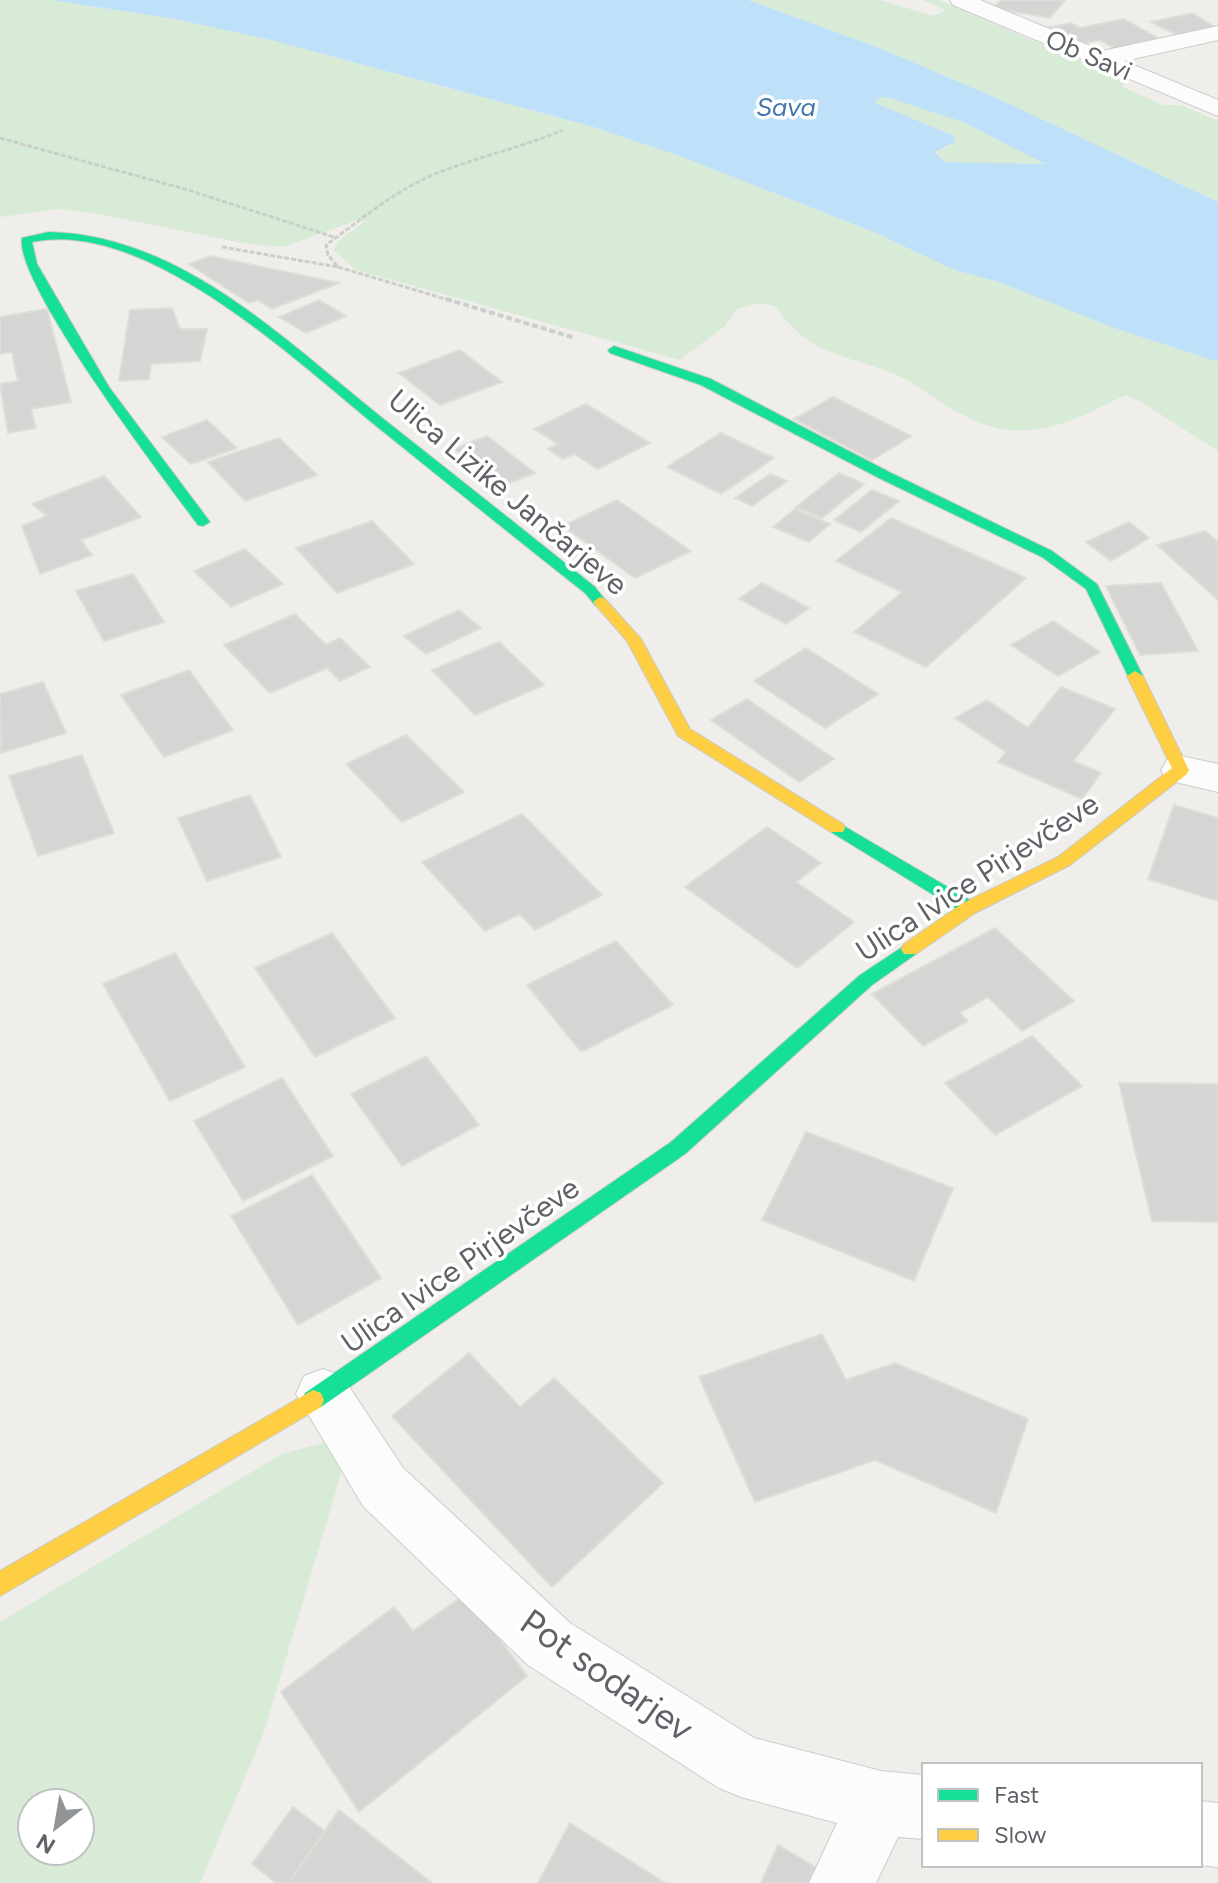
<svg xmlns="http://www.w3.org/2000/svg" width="1218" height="1883" font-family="Figtree,sans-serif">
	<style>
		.green { fill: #d8ebd6; fill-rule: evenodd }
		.water { fill: #bfe0f9; fill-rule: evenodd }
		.building { fill: #d6d5d3; stroke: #deddd9; stroke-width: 2 }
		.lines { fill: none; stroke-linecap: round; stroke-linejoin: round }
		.street-casing { stroke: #cbcccc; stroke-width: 2 }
		.fast-casing { stroke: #cacacb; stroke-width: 2 }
		.slow-casing { stroke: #cacacb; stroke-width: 2 }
		.path-far1 { stroke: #cacfcc; stroke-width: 3; stroke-dasharray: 5 2; stroke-linecap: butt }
		.path { stroke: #cacfcc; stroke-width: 4; stroke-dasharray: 6 3; stroke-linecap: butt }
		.street { fill: #fdfcfc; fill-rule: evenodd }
		.fast { fill: #16e098; fill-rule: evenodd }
		.slow { fill: #ffcf43; fill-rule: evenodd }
		.labels { text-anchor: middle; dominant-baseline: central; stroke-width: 7; stroke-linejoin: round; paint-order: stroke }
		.far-street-label { font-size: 26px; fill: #5f6368; stroke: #fff }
		.far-water-label { font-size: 26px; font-style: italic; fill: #4174aa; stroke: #fff }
		.street-label { font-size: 30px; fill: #5f6368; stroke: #fff }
		.near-street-label { font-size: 36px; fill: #5f6368; stroke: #fff }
	</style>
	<rect width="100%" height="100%" fill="#efeeea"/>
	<!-- green -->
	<path class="green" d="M0,0H51L175,19L271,40L589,126L682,157L876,233L954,270L999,282L1114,328L1218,362V451L1138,400L1125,395C1062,427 1019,449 952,409C933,398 915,382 894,374C842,353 810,356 775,306L760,303L737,309L725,326L680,360L356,270L334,250L337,242L365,221H355L283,247L248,244L99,214L59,209L0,217Z
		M748,0H881L933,16L946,10L923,0H939L1127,81L1123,87L1163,105H1180L1218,121V202L999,99L882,49Z
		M886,97L963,122L1047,165L945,162L935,152L949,147L955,136L875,103L879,98Z
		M324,1443L345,1460L264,1732L200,1883H0V1622L282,1454ZM32,1803H80V1851H32Z"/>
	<!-- water -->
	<path class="water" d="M51,0H748L882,49L999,99L1218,202V362L1114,328L999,282L954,270L876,233L682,157L590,126L271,40L175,19ZM886,97L963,122L1045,164L945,162L935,152L954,143L955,136L875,103L879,98Z"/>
	<!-- building -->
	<path class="building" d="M1001,0H1065L1050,18L993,8Z
		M1192,13L1218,29L1182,37L1151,22Z
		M1124,19L1160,39L1115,49L1100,40L1075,45L1045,28L1071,23L1080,28Z
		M210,256L339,283L272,309L258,300L249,303L189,264Z
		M319,300L346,316L306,333L279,317Z
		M172,308L180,329H207L200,361L151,364L149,379L119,381L130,310Z
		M47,309L71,402L31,409L36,428L8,433L0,384L18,381L12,352L0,354V317Z
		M460,350L502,382L440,405L399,373Z
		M833,397L911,436L872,460L794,419Z
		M586,404L650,443L598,469L574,454L563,459L548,449L558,444L534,429Z
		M207,420L237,448L191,464L162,437Z
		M721,433L774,458L721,494L667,467Z
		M487,436L535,473L502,486L454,449Z
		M279,438L317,475L245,501L208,462Z
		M839,473L864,484L822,518L796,507Z
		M770,474L787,481L752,506L735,498Z
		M104,476L141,517L81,540L92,555L40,574L22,526L47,516L32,504Z
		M872,490L899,501L861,532L834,520Z
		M617,500L691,551L635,578L563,526Z
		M795,509L830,524L809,542L773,527Z
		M891,518L1026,578L926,667L854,632L902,592L836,561Z
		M372,521L414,564L337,593L296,548Z
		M1129,522L1149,538L1111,561L1086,542Z
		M1205,531L1218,542V600L1157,545Z
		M245,549L283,584L231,607L194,571Z
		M133,574L164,622L104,641L76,591Z
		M762,583L809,608L786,624L739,599Z
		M1161,583L1198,651L1140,655L1106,586Z
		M459,610L481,628L426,654L404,636Z
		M295,614L326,645L340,638L370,667L340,681L327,668L270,693L224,645Z
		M1053,621L1100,652L1058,676L1011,645Z
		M499,642L544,685L475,715L432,670Z
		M806,648L878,694L825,728L754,681Z
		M189,670L233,730L164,757L121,695Z
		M43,682L66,733L1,753L0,694Z
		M1061,687L1115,709L1073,761L1101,773L1082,799L998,762L1006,752L955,718L987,700L1028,728Z
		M747,699L834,759L799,782L711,720Z
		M406,735L464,792L402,822L346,764Z
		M82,755L114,833L38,856L9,776Z
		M250,795L281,857L207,881L178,818Z
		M1174,805L1218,818V901L1148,879Z
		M522,814L602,895L535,930L520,914L485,931L422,862Z
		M767,827L821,863L796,882L854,922L797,968L685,887Z
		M995,928L1074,1001L1022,1031L988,997L960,1013L968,1021L923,1046L872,994Z
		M332,933L395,1018L315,1057L255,968Z
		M616,941L673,1005L581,1052L527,985Z
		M175,953L245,1067L170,1101L103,984Z
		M1032,1036L1082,1086L995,1135L945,1083Z
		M426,1056L479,1125L402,1166L351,1094Z
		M282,1078L333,1156L243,1201L194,1121Z
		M1119,1083L1218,1084V1222L1152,1221Z
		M806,1132L953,1188L914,1281L762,1220Z
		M312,1175L381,1278L298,1325L231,1216Z
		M822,1334L846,1380L895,1363L1028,1419L996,1513L875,1460L755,1502L699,1377Z
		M469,1353L520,1407L554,1378L663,1483L552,1587L392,1416Z
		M466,1594L527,1676L359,1812L281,1692L394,1607L413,1631Z
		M293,1807L325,1831L289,1883H276L252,1864Z
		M339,1810L432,1883H289Z
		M570,1823L665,1883H538Z
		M778,1845L815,1867L808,1883H761Z"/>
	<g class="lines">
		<defs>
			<path id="street" d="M950,0H980L1102,51L1218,26V40L1124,61L1218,100V116L953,5Z
				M1181,756L1218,764V792L1167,780L1161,770L1167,760Z
				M323,1369L342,1376L403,1468L570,1623L754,1738L881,1771L924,1775V1839L898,1837L876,1883H809L837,1823L741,1797L719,1788L528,1665L363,1506L296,1394L304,1376Z
				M1200,1801L1218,1803V1867L1199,1865Z"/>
			<path id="fast" d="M49,232C181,235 284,340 381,417C453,474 524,530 595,587L607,602L600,607L595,605L585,593C518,540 452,487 385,433C301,366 148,217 32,242L37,264L109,387L210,522L203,526L198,525C165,480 14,283 22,238Z
				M614,346L711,379L889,472L1052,551L1097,584L1143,676L1140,680H1130L1086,589L1042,557L879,478L701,385L610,353L608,350Z
				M837,822L975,903L978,908L975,913H963L831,832L829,828Z
				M910,942L919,949L916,954L872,985L685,1154L321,1407L313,1410L305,1407L302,1400L305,1393L671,1142L860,975Z"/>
			<path id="slow" d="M600,597L605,599L641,639L690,729L843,824L845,828L843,832H831L678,736L627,641L593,602Z
				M1135,671L1143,676L1189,770L1187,774L1070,865L975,913L916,954H904L901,949L904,944L963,903L1058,857L1172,768L1127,676Z
				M313,1390L321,1393L324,1400L321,1407L0,1596V1571Z"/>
		</defs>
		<!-- street casing -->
		<use href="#street" class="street-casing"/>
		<!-- fast casing -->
		<use href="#fast" class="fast-casing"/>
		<!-- slow casing -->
		<use href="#slow" class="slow-casing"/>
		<!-- path-far1 -->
		<path class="path-far1" d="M0,138L188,190L334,237
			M222,247L338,267L328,255L326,245C362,219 398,188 440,172C481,156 523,147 563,130
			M338,267L452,301"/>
		<!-- path -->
		<path class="path" d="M446,299L575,338"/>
		<!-- street -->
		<use href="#street" class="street"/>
		<!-- fast -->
		<use href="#fast" class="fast"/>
		<!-- slow -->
		<use href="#slow" class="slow"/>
	</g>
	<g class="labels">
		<!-- far-street labels -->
		<g class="far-street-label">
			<text transform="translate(1089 55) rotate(23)">Ob Savi</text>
		</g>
		<!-- far-water labels -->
		<g class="far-water-label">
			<text x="786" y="107">Sava</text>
		</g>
		<!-- street labels -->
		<g class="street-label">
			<text transform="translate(508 492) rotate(40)">Ulica Lizike Jančarjeve</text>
			<text transform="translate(977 877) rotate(-33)">Ulica Ivice Pirjevčeve</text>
			<text transform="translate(460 1265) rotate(-35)">Ulica Ivice Pirjevčeve</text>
		</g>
		<!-- near-street labels -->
		<g class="near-street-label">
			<text transform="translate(607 1675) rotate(35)">Pot sodarjev</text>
		</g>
	</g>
	<!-- legend -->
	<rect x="922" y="1763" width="280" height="104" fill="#ffffff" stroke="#bfc1c3" stroke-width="2"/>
	<rect x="938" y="1789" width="40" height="12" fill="#16e098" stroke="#bfc1c3" stroke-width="2"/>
	<text x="994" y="1803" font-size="24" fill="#5f6368">Fast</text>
	<rect x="938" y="1829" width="40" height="12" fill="#ffcf43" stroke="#bfc1c3" stroke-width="2"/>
	<text x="994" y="1843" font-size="24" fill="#5f6368">Slow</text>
	<!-- north arrow -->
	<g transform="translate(56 1827) rotate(211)"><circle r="38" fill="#ffffff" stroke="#bfc1c3" stroke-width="2"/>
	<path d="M0-6L14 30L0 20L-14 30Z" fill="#919496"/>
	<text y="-12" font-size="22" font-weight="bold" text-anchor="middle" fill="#5f6368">N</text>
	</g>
</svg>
